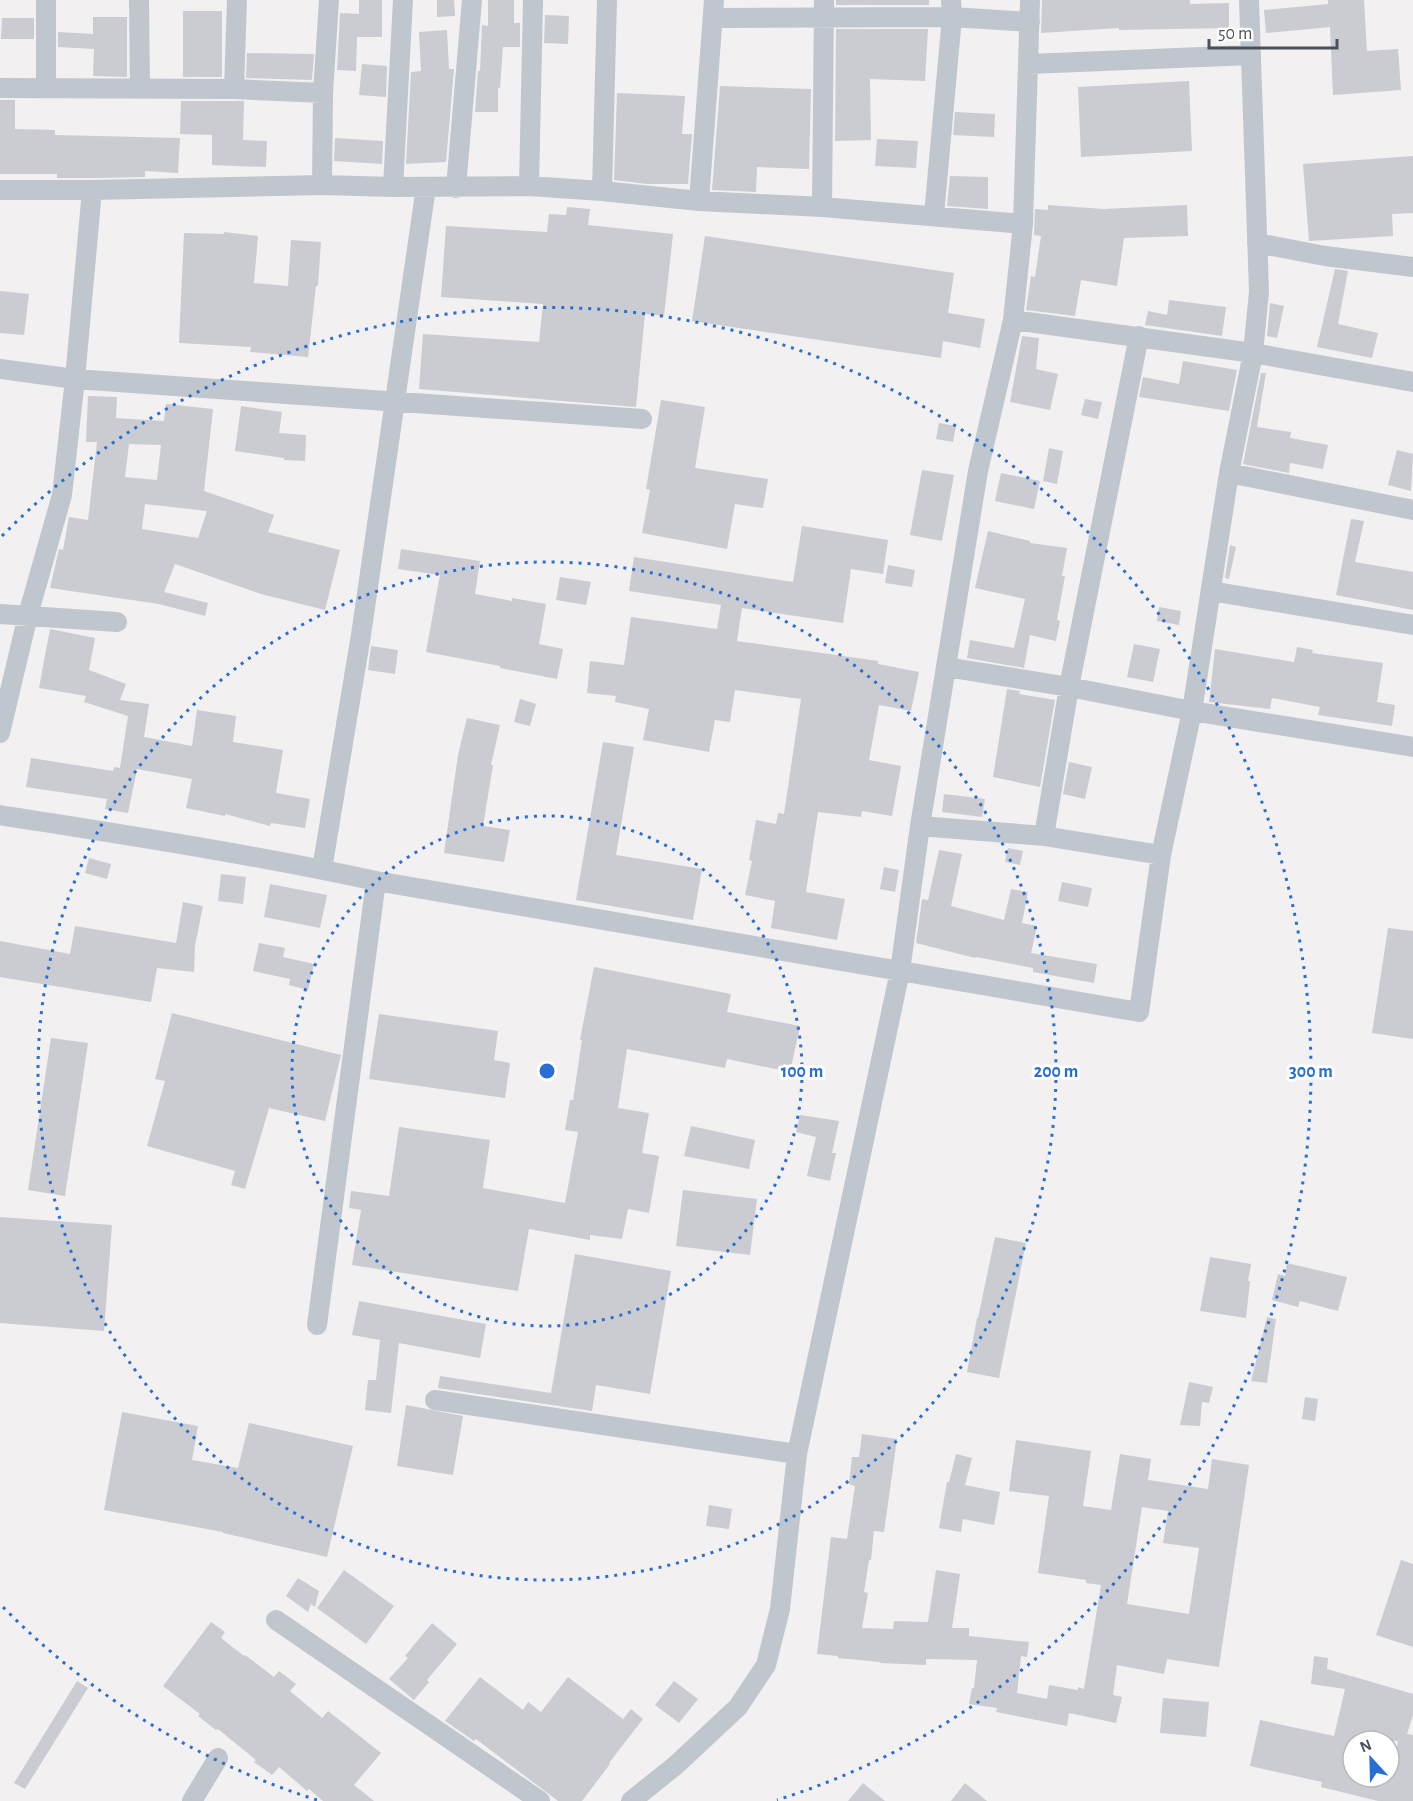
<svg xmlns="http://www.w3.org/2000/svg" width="1413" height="1801" font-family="'Alegreya Sans',sans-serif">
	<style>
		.building { fill: #caccd2; fill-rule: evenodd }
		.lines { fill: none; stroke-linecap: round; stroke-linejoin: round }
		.minor { stroke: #bfc6cd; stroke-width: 20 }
		.ring { fill: none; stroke: #286ed3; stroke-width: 3; stroke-dasharray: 3 6 }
		.centre { fill: #286ed3; stroke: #fff; stroke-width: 3 }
		.ring-label { font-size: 18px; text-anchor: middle; font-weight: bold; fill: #286ed3; stroke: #fff; stroke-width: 6; stroke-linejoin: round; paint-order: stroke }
	</style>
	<rect width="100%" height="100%" fill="#f2f0f0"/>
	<!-- building -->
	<path class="building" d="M359,0H382V37H357L356,71L337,70L340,13L359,14Z
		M437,0H454L455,16L437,17Z
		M488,0H514V23H520V47H503L500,88H498V112H475L478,71H480L482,25L488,26Z
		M836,0H929V5H836Z
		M1042,0H1190V4L1229,3V28L1119,30V28L1041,33Z
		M1328,0H1364L1367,51L1398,49L1401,90L1333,95L1330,27L1266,33L1264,10L1328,4Z
		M183,11H222V77H183Z
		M545,15L569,16L568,44L544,43Z
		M93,17H127V77L93,76L94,49L58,47V32L93,34Z
		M2,18H34V39H1Z
		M836,29H928L925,81L870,79L871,140L835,141Z
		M447,30L449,69H454L446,162L406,164L411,72L421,71L419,32Z
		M247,53L314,54L312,80L246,78Z
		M362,64L387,66L386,97L359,95Z
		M1189,81L1192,151L1081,157L1078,87Z
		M720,86L811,89L809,169L757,167L756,192L712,190Z
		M617,93L685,96L682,134H692L688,184H647L614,180Z
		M0,100H15V129L55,130V135L180,138L178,173L145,171V177L93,178H57V174H0Z
		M181,101H244L243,140L267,141L266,167L212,165V135L180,134Z
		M955,112L995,114L994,137L953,135Z
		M335,138L383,141L382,164L334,161Z
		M877,139L918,141L916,168L875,166Z
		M1413,156V213L1392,214L1393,236L1309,241L1303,164Z
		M950,176L988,177V209L947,206Z
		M1048,205L1104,209L1187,205L1188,236L1124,238L1117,286L1081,280L1075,316L1026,310L1031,276L1035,277L1041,236L1034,235L1035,209L1048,210Z
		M567,207L590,209L588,225L673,234L664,316L645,314L636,407L419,389L423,334L539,342L543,304L441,297L446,226L547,232L549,214L566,215Z
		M224,232L258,236L254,283L288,286L291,240L321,242L318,286H316L308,357L250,352L251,347L179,343L184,233L224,234Z
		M705,236L954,273L948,313L985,319L980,348L943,341L941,358L692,321Z
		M1335,269L1348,271L1338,324L1378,333L1372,358L1317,347Z
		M0,291L29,294L24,335L0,333Z
		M1169,300L1226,307L1222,336L1145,325L1148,311L1167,315Z
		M1270,303L1284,306L1277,338L1267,336Z
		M1022,336L1039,338L1036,369L1058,374L1050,410L1010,402Z
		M1183,361L1237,370L1229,411L1139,397L1143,377L1179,384Z
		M1261,373H1266L1257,427L1291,432L1290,438L1328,445L1323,469L1290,463L1289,473L1243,464Z
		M88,396L117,397L116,418L164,421L166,404L213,409L204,491L274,515L268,532L340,550L325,610L261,594L175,564L164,592L208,603L205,616L159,604L50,588L59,549L63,550L69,517L88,520L97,442H86ZM129,444L161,445L157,480L125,477ZM145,504L207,511L198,538L142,529Z
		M1085,399L1102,402L1098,419L1081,415Z
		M661,400L705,407L695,468L768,479L763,508L735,504L727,549L642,533L650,490L646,489Z
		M241,406L282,412L279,433L306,435L305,461L284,460V458L235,451Z
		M939,423L956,426L953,442L936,439Z
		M1049,448L1063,451L1057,484L1043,481Z
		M1397,450L1413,454L1411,491L1388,485Z
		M922,470L954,475L942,541L910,535Z
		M1001,473L1040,481L1034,509L995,501Z
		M1351,519L1364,521L1355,562L1413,572V610L1336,595Z
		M802,526L888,540L883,574L851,569L843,623L742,608L737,641L878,661V664L919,672L911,711L879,705L869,760L901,766L892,816L862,811L861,817L818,812L806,892L845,899L837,940L771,928L775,901L745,895L752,861L749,860L756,820L776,824L778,813L784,814L801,699L735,690L730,722L715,720L709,752L643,740L649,709L615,702L616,696L587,693L590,661L624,665L631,617L717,629L721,605L629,591L634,557L793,582Z
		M988,531L1030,541V543L1067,548L1062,576H1065L1057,620L1060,621L1056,641L1030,635L1024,668L967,658L970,640L1014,648L1025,599L975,588Z
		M1230,545L1236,547L1229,579L1225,578Z
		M401,549L480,561L475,594L512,601V598L546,604L539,644L563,649L557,679L500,668V666L426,652L440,575L398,569Z
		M888,565L915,570L912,587L885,583Z
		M560,577L591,582L586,605L556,600Z
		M1159,607L1181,611L1179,625L1157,621Z
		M50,629L95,638L89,670L126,684L120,700L149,704L144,737L192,746L197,710L236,716L233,742L283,750L276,793L310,799L305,828L271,823L270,826L225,814V816L186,808L192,779L137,769L128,813L105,809L107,799L26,787L31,758L113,771L114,767L120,768L128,716L84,702L86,696L39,688Z
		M1134,644L1160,649L1153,682L1127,677Z
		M371,646L398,650L395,674L368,670Z
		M1297,647L1313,650L1312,653L1383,663L1377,702L1395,705L1392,726L1318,715L1320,707L1272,698L1270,709L1209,702L1215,649L1294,662Z
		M1007,689L1020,691L1019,694L1055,700L1040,787L993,777Z
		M520,699L536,704L530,726L514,722Z
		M467,718L500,725L491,765H493L483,826L510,830L504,862L444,853L458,755Z
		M603,742L634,747L616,855L702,869L693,920L576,900Z
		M1069,762L1092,767L1085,799L1063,794Z
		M944,794L985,799L982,817L942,812Z
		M1008,848L1023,851L1020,865L1005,862Z
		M939,850L962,854L951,906L1004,920L1011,889L1028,892L1022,923L1037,926L1031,953L1097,964L1094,983L1033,972V968L976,957L975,958L916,943L922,899L928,900Z
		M89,858L111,864L107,879L85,873Z
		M884,867L899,870L895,892L880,889Z
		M221,874L246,877L243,904L218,901Z
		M1062,882L1092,888L1088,907L1058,901Z
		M270,884L327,895L320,928L264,917Z
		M183,902L203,906L195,946L194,972L157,968L151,1002L0,977V941L70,954L75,926L176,943Z
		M1388,928L1413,931V1039L1372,1033Z
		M259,943L285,948L283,957L314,964L308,990L289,985L290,979L253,971Z
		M594,967L731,994L727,1012L800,1026L790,1072L727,1059L725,1068L627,1049L618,1108L649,1113L642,1153L659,1156L649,1213L628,1209L622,1239L590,1235V1240L529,1229L518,1291L352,1265L361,1210L349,1208L351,1191L389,1196L399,1127L490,1140L483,1188L565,1203L578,1132L565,1130L570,1100H573L582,1040H580Z
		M172,1013L341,1055L325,1121L269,1108L245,1189L231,1185L235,1171L147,1146L165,1081L155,1079Z
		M379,1014L498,1031L494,1060L510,1063L505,1098L369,1079Z
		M51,1038L88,1043L65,1196L28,1190Z
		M800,1115L839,1121L832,1153H836L830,1181L807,1176L816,1137L796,1132Z
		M691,1126L755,1140L749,1169L684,1156Z
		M683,1190L757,1199L750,1255L676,1246Z
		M0,1217L112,1225L104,1331L0,1323Z
		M995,1237L1026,1243L999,1378L967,1372L977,1318H978Z
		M575,1254L671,1271L650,1394L596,1385L592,1411L438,1388L440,1376L551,1393Z
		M1210,1257L1251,1264L1248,1281H1250L1246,1318L1200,1311Z
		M1287,1263L1347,1277L1338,1311L1300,1301L1298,1307L1272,1300L1278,1274L1285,1276Z
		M359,1301L486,1324L480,1358L399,1343L391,1413L365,1410L368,1380H376L380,1340L352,1335Z
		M1267,1317L1276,1319L1267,1383L1251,1381Z
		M1189,1382L1213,1387L1209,1403L1202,1402L1200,1426L1180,1425Z
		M1305,1397L1318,1399L1315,1421L1302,1419Z
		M406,1405L463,1416L453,1475L397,1466Z
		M122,1412L198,1426L192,1460L238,1468L249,1423L353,1446L327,1557L223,1533V1532L104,1510Z
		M862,1434L897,1439L884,1532L874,1531L871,1560H869L864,1592L868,1593L862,1628L893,1629L894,1621L928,1622L936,1570L960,1574L952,1628H969V1636L1029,1642L1027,1657L1021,1656L1017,1693L1047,1699L1049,1685L1078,1690V1687L1084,1689L1101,1585L1086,1583V1580L1038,1573L1049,1496L1009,1491L1016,1440L1091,1451L1083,1506L1111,1510L1120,1454L1151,1459L1148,1480L1208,1489L1212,1459L1249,1465L1219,1667L1167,1659L1164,1674L1117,1665L1113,1695L1122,1697L1116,1723L1069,1713L1067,1726L996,1712L997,1708L969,1704L972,1688H974L977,1660L926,1659V1665L880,1663V1662L838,1658V1656L817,1654L831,1537L847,1539L855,1486L849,1484L852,1457H859ZM1142,1507L1168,1511L1163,1543L1199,1548L1189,1614L1127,1604Z
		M956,1454L972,1458L965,1485L1000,1492L994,1525L963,1519L961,1532L939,1528L947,1482H949Z
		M709,1505L732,1509L729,1529L706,1526Z
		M1401,1560L1413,1564V1647L1376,1635Z
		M344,1570L394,1606L366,1644L317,1608Z
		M298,1578L319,1591L315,1607L311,1604L308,1612L286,1596Z
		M211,1622L225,1632L221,1638L244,1656L245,1655L274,1677L279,1671L296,1684L290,1691L322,1718L328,1711L381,1753L354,1785L374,1801H323L309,1789L307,1791L279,1767L272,1775L254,1762L256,1760L218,1729L216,1730L198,1716L200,1714L163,1686Z
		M432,1623L457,1644L427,1680L429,1682L414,1700L389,1679L408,1658L405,1656Z
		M1314,1656L1328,1658L1327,1669L1413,1694V1715L1407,1734L1413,1735V1801H1378L1321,1787L1322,1782L1250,1766L1260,1720L1334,1736L1345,1689L1311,1684ZM1353,1741H1398L1391,1777H1353Z
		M480,1677L523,1710L528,1702L541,1712L568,1677L623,1719L631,1709L643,1719L609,1763L610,1764L582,1801H558L476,1739L474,1741L445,1721Z
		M77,1681L88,1688L25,1789L14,1783Z
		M674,1681L698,1699L679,1723L655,1705Z
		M1163,1698L1209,1702L1206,1737L1160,1733Z
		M863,1783L885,1801H848Z
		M965,1783L987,1801H951Z"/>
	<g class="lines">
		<!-- minor -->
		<path class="minor" d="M46,0V88
			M139,0L140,89
			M714,18L952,17L1030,22
			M1029,64L1251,55
			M0,88L234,89L323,93
			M234,89L237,0
			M322,185L323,93L329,0
			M529,186L533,0
			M393,187L403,0
			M456,188L472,0
			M0,190H92L322,185L393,187L529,186L602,191L699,201L822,207L1023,224
			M602,191L607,0
			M699,201L714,0
			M822,207L824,0
			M934,215L952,17L951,0
			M1257,243L1325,256L1413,267
			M1013,320L1253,353L1413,382
			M0,369L75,379L642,419
			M1229,473L1413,510
			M1211,591L1413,625
			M0,614L117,622
			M946,667L1069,687L1192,711L1413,747
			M0,733L28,615L62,495L75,379L92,190
			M0,815C125,835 251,854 376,881L1139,1012L1161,855L1192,711L1229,473L1253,353L1259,292L1249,0
			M920,826L1044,836L1161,855
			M1044,836L1069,687L1139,336
			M322,869L361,635L426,187
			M317,1325L376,881
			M435,1400L797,1454
			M276,1620L540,1801
			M192,1801L218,1758
			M631,1801L676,1765L738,1707L766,1665L780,1609L797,1454L900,971L920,826L978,471L1013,320L1023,224L1030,0"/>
	</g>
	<!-- distance rings -->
	<g class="ring">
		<circle cx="547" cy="1071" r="255"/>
		<circle cx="547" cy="1071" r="509"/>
		<path d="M317 1800A764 764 0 0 1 2 1606M2 536A764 764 0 1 1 777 1800"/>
	</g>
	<circle cx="547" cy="1071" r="9" class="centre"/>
	<g class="ring-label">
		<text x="802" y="1077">100 m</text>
		<text x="1056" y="1077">200 m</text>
		<text x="1311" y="1077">300 m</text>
	</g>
	<!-- north arrow -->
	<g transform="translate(1371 1759) rotate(338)"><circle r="28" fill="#ffffff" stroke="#b6babd" stroke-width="1.5"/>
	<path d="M0-4.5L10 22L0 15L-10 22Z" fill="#286ed3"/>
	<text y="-9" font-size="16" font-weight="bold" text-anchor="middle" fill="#49525b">N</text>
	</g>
	<!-- scale -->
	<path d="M1209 39v9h128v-9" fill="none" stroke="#49525b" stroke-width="3"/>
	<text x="1218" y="39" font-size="18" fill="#49525b" stroke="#ffffff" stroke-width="4.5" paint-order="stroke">50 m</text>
</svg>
